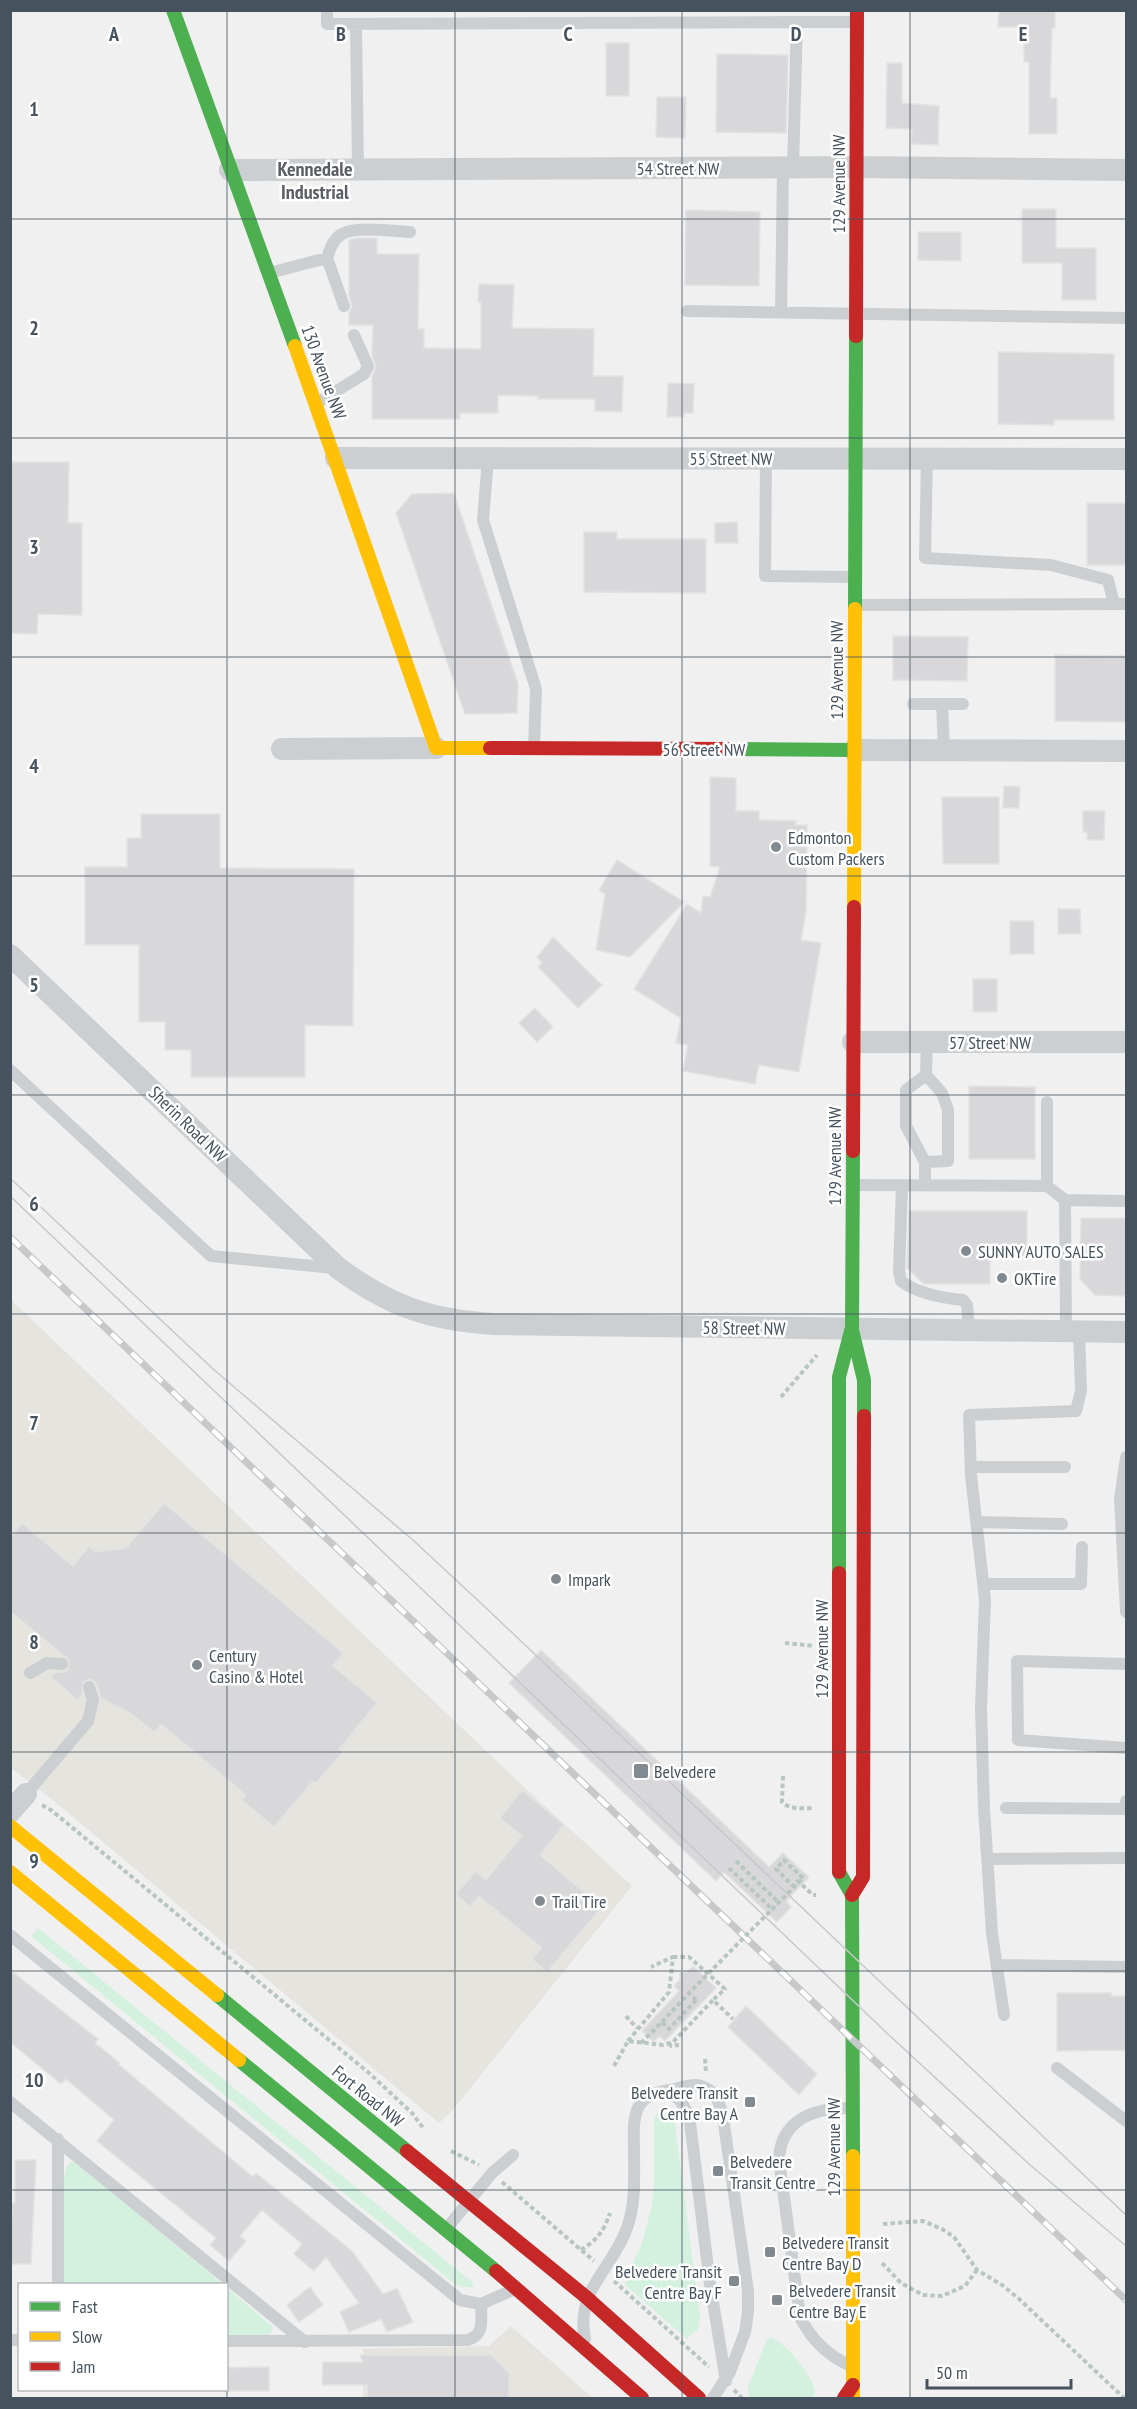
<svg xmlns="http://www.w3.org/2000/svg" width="1137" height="2409" font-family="'PT Sans Narrow',sans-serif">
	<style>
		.commercial { fill: #e6e4de }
		.green { fill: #d3f1de }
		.building { fill: #d8d8da; stroke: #e2e2e3; stroke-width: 1.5 }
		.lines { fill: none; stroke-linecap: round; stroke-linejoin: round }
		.path { stroke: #b8c6c1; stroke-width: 4; stroke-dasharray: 4.5 3; stroke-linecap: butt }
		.lane { stroke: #cccfd1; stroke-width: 12 }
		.street { stroke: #cccfd1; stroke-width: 22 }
		.fast { stroke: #4caf50; stroke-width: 14 }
		.slow { stroke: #ffc107; stroke-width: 14 }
		.jam { stroke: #c62828; stroke-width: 14 }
		.tram { stroke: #c6c8ca; stroke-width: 1.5 }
		.rail-casing { stroke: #c6c8ca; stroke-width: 7 }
		.rail { stroke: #fff; stroke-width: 4.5; stroke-dasharray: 14; stroke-linecap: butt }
		.path-bridge { stroke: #b8c6c1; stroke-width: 4; stroke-dasharray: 4.5 3; stroke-linecap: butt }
		.grid { fill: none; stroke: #46535e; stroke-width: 1.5; stroke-opacity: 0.55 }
		.poi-dot { fill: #828a91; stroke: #fff; stroke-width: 2 }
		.labels { text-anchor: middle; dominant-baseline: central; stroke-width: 5; stroke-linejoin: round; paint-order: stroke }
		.street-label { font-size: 18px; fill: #46535e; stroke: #fff }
		.poi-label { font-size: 18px; fill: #46535e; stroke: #fff; text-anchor: start }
		.neighbourhood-label { font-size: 20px; font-weight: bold; fill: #5b5f65; stroke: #fff }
		.grid-label { font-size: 20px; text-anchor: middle; font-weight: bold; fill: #46535e; stroke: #fff; stroke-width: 5; stroke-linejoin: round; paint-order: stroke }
	</style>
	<rect width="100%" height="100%" fill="#f1f0f0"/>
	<!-- commercial -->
	<path class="commercial" d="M10,1299L522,1785L632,1886L452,2111L439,2123L54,1801L11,1768Z
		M511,2326L593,2398H363V2349L489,2346Z"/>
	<!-- green -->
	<path class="green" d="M38,1928L472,2282L474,2287H462L455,2284L31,1936Z
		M664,2110H670L674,2117L700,2317L698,2329L687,2339L625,2285L626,2276L641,2246L651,2209L654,2187V2119L657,2113Z
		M71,2162L76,2163L223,2284H64V2178L67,2166Z
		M226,2287L273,2327L271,2333L266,2336H227Z
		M770,2337C783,2340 812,2374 814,2389C815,2392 814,2395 813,2398H749L748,2387L766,2341Z"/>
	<!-- building -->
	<path class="building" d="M999,10H1055V28H1052L1050,98H1057V134H1029V62H1024V27H998Z
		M606,43H629V96H606Z
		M717,54L788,55L786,133L716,132Z
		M887,63H902V103L939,106L938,145L911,144L912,129L886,128Z
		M657,97H686L685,138L656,137Z
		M1022,209H1056V248H1096V300H1062V263H1022Z
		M686,210L760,212L759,286L685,285Z
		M918,232H961V261L918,260Z
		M357,238H377V254H419L418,329H424V348L481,349V302H478L479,284L514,285L512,328L594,329L593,376H623L622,412L595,411V399H538V396L498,395V413H460V419H372V376L376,366L372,356L373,325H349V312L352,307L349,295V240Z
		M998,352L1114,354V420H1054V425L998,424Z
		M668,383L694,384L693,413H684V417H667Z
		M10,462H69L68,523H82V615L38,614L37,634L10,633Z
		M454,493L518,684L517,713L465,714L396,513L412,494Z
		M1087,503H1126V565H1087Z
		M737,522L738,543H715V523Z
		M584,532H617V539H706V593L584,592Z
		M893,636L968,637L967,681L893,680Z
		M1055,655L1126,656V722L1055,721Z
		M710,777L736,778V811H759V820L796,821L795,825H807L806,912L801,940L821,943L799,1072L759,1065L755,1084L683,1071L688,1045L676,1043L681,1018L634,989L687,904L701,913L703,896L710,897L720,867L710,866Z
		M1004,786L1020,787L1019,808H1003Z
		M942,797H999V864H943Z
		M1083,811H1105L1104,840H1087V832H1083Z
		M141,814H220V868L354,869L353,1026L305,1025V1077H191V1050H165V1022H139V945H85V867H127V838H141Z
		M617,860L684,902L630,957L596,950L605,894L599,890Z
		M1058,909H1080L1081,934H1058Z
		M1010,921H1034V954H1010Z
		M553,937L602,985L578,1008L538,967L542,963L537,957Z
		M973,979H997V1012H973Z
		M535,1008L553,1027L537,1042L519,1023Z
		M969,1086L1035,1087V1159H969Z
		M909,1211H1027V1256H990V1284H924L907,1268Z
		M1081,1218H1126V1296L1095,1295L1080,1279Z
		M164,1503L343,1653L333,1666L377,1703L339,1749L343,1752L316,1783L313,1781L274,1827L242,1800L246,1795L161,1724L154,1732L130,1713L101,1698L97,1684L91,1679L83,1682L82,1694L78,1700L51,1677L55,1672H65L68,1669L69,1660L10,1611V1538L22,1523L73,1566L89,1546L95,1552L126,1548Z
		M541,1650L769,1867L783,1853L809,1877L786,1901L791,1907L777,1922L724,1872L716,1881L509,1683Z
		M522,1790L564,1825L540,1855L602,1907L547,1972L532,1959L542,1948L479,1896L470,1907L456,1894L476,1871L486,1880L522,1836L500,1818Z
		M693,1966L716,1988L665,2041L659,2036L654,2042L642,2031L679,1991L674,1986L680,1980V1972H687Z
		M10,1970L98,2039L95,2043L120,2063L118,2064L253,2177L256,2173L352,2251L383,2294L397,2288L413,2322L387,2332L381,2319L349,2332L340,2312L359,2303L326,2257L314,2271L294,2254L302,2244L262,2210L240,2236L246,2241L229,2261L210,2245L216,2238L97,2141L114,2120L66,2079L61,2084L10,2042Z
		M1057,1993H1111V1996H1126V2050L1057,2051Z
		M746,2006L817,2074L799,2095L728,2027Z
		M15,2160H36L31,2264H10L12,2203H15Z
		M310,2287L323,2305L299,2322L287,2305Z
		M360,2355H491L509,2373V2398H367V2385H322L323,2362H363Z
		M254,2367H269V2391H226V2368Z"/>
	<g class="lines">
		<!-- path -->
		<path class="path" d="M781,1397L817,1355
			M785,1643L814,1646
			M783,1776L782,1802C790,1810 803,1808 814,1808
			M42,1805L51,1810L369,2073L412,2113L424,2129
			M736,1861L779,1903
			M729,1868L772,1909
			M803,1878L784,1860L776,1869L793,1886L798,1881L813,1895H816
			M673,1957H689L725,1989L713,2000
			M626,2016L637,2028
			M662,2022L689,1993
			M628,2041L669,1992L673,1957L651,1967
			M641,2043L662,2022L669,2029L696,2000
			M669,2043L671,2046L679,2045
			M705,2059L706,2073
			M614,2066L628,2041L663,2045L673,2042L713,2000L733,2019
			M451,2151L479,2165
			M502,2182L594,2261
			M883,2224L923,2221L942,2229L954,2237L977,2270L1002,2285L1018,2298L1124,2398
			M581,2250C597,2240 604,2231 610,2213
			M882,2263L901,2283L923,2295L942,2296L965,2286L977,2270
			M614,2281L709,2367
			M734,2390L742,2398"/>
		<!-- lane -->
		<path class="lane" d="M327,10V24L797,22
			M356,24L358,169
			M793,167L797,22H856
			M327,258C330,249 333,239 342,234C356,226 393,231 410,232
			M269,273L327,258L344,306
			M687,311L1126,318
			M781,313L783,167
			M317,403L364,374L368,366L354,335
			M488,458L483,520L536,689L534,747
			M766,458L765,576L853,577
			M927,458L925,558L1051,565L1108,580L1114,604
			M856,605L1126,604
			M913,704H963
			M942,704L944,750
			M10,1070L211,1256L334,1268
			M925,1162L948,1161V1110L942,1093L926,1075
			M853,1185L1047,1186L1065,1200L1126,1201
			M902,1185L899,1272L901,1281C918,1294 942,1298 963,1300L967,1305L969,1330
			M925,1185V1162L906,1126V1090L926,1075L927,1042
			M1047,1186V1102
			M1065,1200L1066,1332
			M1126,1457L1120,1499L1126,1612
			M971,1467H1065
			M977,1522L1062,1524
			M983,1584H1081L1082,1547
			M1126,1664L1017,1661L1018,1740L1126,1748
			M30,1673L47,1663L62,1664
			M26,1794L88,1721L93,1700L89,1687
			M1006,1808L1126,1809V1801
			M987,1859L1126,1858
			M10,1935L460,2300L481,2304L515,2289
			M997,1965L1126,1967
			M1004,2015L992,1933L984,1808L981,1708L985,1600L971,1475L969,1415L1076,1411L1081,1391L1079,1332
			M1057,2068L1126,2121
			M665,2091L679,2099L689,2114L710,2284L726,2381
			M10,2102L305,2342
			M850,2108C815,2108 781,2119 779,2159L800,2317C811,2339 828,2356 851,2366
			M447,2228L492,2173L513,2155
			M58,2284V2139
			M585,2339C575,2290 612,2270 627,2228C636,2203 634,2177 634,2151C634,2137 632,2119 639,2106C645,2095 658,2092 670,2090C680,2088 692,2083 701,2086C716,2090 720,2104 723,2117L748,2291V2312L745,2332L730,2372L713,2398
			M10,2340H20
			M226,2341L468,2340C485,2335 481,2319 481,2304"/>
		<!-- street -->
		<path class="street" d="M230,170L856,167L1126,170
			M336,458L1126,459
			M282,749L436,748
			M854,750L1126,751
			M10,955L338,1268C390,1306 429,1320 494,1324L1126,1332
			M853,1042H1126
			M10,1812L26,1794"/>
		<!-- fast -->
		<path class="fast" d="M173,10L295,346
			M855,609L856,336
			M728,749L854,750
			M853,1151L852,1330L864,1380V1416
			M839,1573V1377L851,1331
			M839,1872L852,1895L853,2156
			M217,1995L407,2151
			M239,2060L496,2271"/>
		<!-- slow -->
		<path class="slow" d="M295,346L436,748H490
			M854,907L855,609
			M10,1826L217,1995
			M10,1872L239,2060
			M853,2156V2398"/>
		<!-- jam -->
		<path class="jam" d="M856,336L857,10
			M490,748L728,749
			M853,1151L854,907
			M839,1573V1872
			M852,1895L863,1877L864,1416
			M407,2151L586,2297L699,2398
			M496,2271L642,2398
			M844,2398L853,2385"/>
		<!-- tram -->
		<path class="tram" d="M10,1178L212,1368L414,1541L485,1607L1126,2215
			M10,1196L890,2036L1029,2164L1126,2246"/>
		<defs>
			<path id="rail" d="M10,1237L1126,2300"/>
		</defs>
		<!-- rail casing -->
		<use href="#rail" class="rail-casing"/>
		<!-- rail -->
		<use href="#rail" class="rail"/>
		<!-- path-bridge -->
		<path class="path-bridge" d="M696,2000L689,1993L803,1878"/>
	</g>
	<!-- grid -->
	<path class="grid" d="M227,10V2398M455,10V2398M682,10V2398M910,10V2398M10,219H1126M10,438H1126M10,657H1126M10,876H1126M10,1095H1126M10,1314H1126M10,1533H1126M10,1752H1126M10,1971H1126M10,2190H1126"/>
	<!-- markers -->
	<g class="poi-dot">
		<circle cx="776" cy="847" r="6"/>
		<circle cx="966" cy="1251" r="6"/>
		<circle cx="1002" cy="1278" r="6"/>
		<circle cx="556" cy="1579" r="6"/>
		<circle cx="197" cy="1665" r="6"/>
		<rect x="633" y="1763" width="16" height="16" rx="3"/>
		<circle cx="540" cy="1901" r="6"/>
		<rect x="744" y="2096" width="12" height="12" rx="3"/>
		<rect x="712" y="2165" width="12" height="12" rx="3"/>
		<rect x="764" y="2246" width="12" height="12" rx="3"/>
		<rect x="728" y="2275" width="12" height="12" rx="3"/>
		<rect x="771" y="2294" width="12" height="12" rx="3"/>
	</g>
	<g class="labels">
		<!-- street labels -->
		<g class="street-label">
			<text x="678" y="168">54 Street NW</text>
			<text transform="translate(838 184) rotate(-90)">129 Avenue NW</text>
			<text transform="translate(324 372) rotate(70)">130 Avenue NW</text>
			<text x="731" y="458">55 Street NW</text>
			<text transform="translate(836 670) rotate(-90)">129 Avenue NW</text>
			<text x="704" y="749">56 Street NW</text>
			<text x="990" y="1042">57 Street NW</text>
			<text transform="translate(188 1124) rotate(44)">Sherin Road NW</text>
			<text transform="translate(834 1156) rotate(-90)">129 Avenue NW</text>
			<text transform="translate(744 1328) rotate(1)">58 Street NW</text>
			<text transform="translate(821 1649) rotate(-90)">129 Avenue NW</text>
			<text transform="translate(368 2096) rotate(39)">Fort Road NW</text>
			<text transform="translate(833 2147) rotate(-90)">129 Avenue NW</text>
		</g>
		<!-- poi labels -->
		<g class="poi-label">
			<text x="788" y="837">Edmonton<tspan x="788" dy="21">Custom Packers</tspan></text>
			<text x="978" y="1251">SUNNY AUTO SALES</text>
			<text x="1014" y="1278">OKTire</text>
			<text x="568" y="1579">Impark</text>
			<text x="209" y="1655">Century<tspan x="209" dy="21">Casino &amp; Hotel</tspan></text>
			<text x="654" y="1771">Belvedere</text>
			<text x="552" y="1901">Trail Tire</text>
			<text x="738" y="2092" text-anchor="end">Belvedere Transit<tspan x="738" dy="21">Centre Bay A</tspan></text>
			<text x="730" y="2161">Belvedere<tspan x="730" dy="21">Transit Centre</tspan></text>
			<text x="782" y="2242">Belvedere Transit<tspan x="782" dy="21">Centre Bay D</tspan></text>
			<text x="722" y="2271" text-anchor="end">Belvedere Transit<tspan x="722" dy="21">Centre Bay F</tspan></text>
			<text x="789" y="2290">Belvedere Transit<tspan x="789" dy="21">Centre Bay E</tspan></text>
		</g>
		<!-- neighbourhood labels -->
		<g class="neighbourhood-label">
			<text x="315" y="169">Kennedale<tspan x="315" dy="23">Industrial</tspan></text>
		</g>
	</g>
	<g class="grid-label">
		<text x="114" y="41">A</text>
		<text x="341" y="41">B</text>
		<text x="568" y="41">C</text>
		<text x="796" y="41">D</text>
		<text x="1023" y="41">E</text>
		<text x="34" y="116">1</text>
		<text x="34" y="335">2</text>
		<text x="34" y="554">3</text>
		<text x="34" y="773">4</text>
		<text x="34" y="992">5</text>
		<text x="34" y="1211">6</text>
		<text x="34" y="1430">7</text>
		<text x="34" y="1649">8</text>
		<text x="34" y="1868">9</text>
		<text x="34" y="2087">10</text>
	</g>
	<!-- border -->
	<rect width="1137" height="2409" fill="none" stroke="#46535e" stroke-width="24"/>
	<!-- legend -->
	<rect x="18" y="2283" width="210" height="108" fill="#ffffff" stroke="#b5babf" stroke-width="1.5"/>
	<rect x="30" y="2302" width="30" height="9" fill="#4caf50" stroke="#b5babf" stroke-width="1.5"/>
	<text x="72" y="2313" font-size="18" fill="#46535e">Fast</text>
	<rect x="30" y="2332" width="30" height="9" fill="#ffc107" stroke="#b5babf" stroke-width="1.5"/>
	<text x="72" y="2343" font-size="18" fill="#46535e">Slow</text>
	<rect x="30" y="2362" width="30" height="9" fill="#c62828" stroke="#b5babf" stroke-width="1.5"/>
	<text x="72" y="2373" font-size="18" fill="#46535e">Jam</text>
	<!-- scale -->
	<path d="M927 2379v9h144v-9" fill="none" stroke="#46535e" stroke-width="3"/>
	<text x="936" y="2379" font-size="18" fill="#46535e" stroke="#ffffff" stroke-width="4.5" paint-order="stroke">50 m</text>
</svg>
